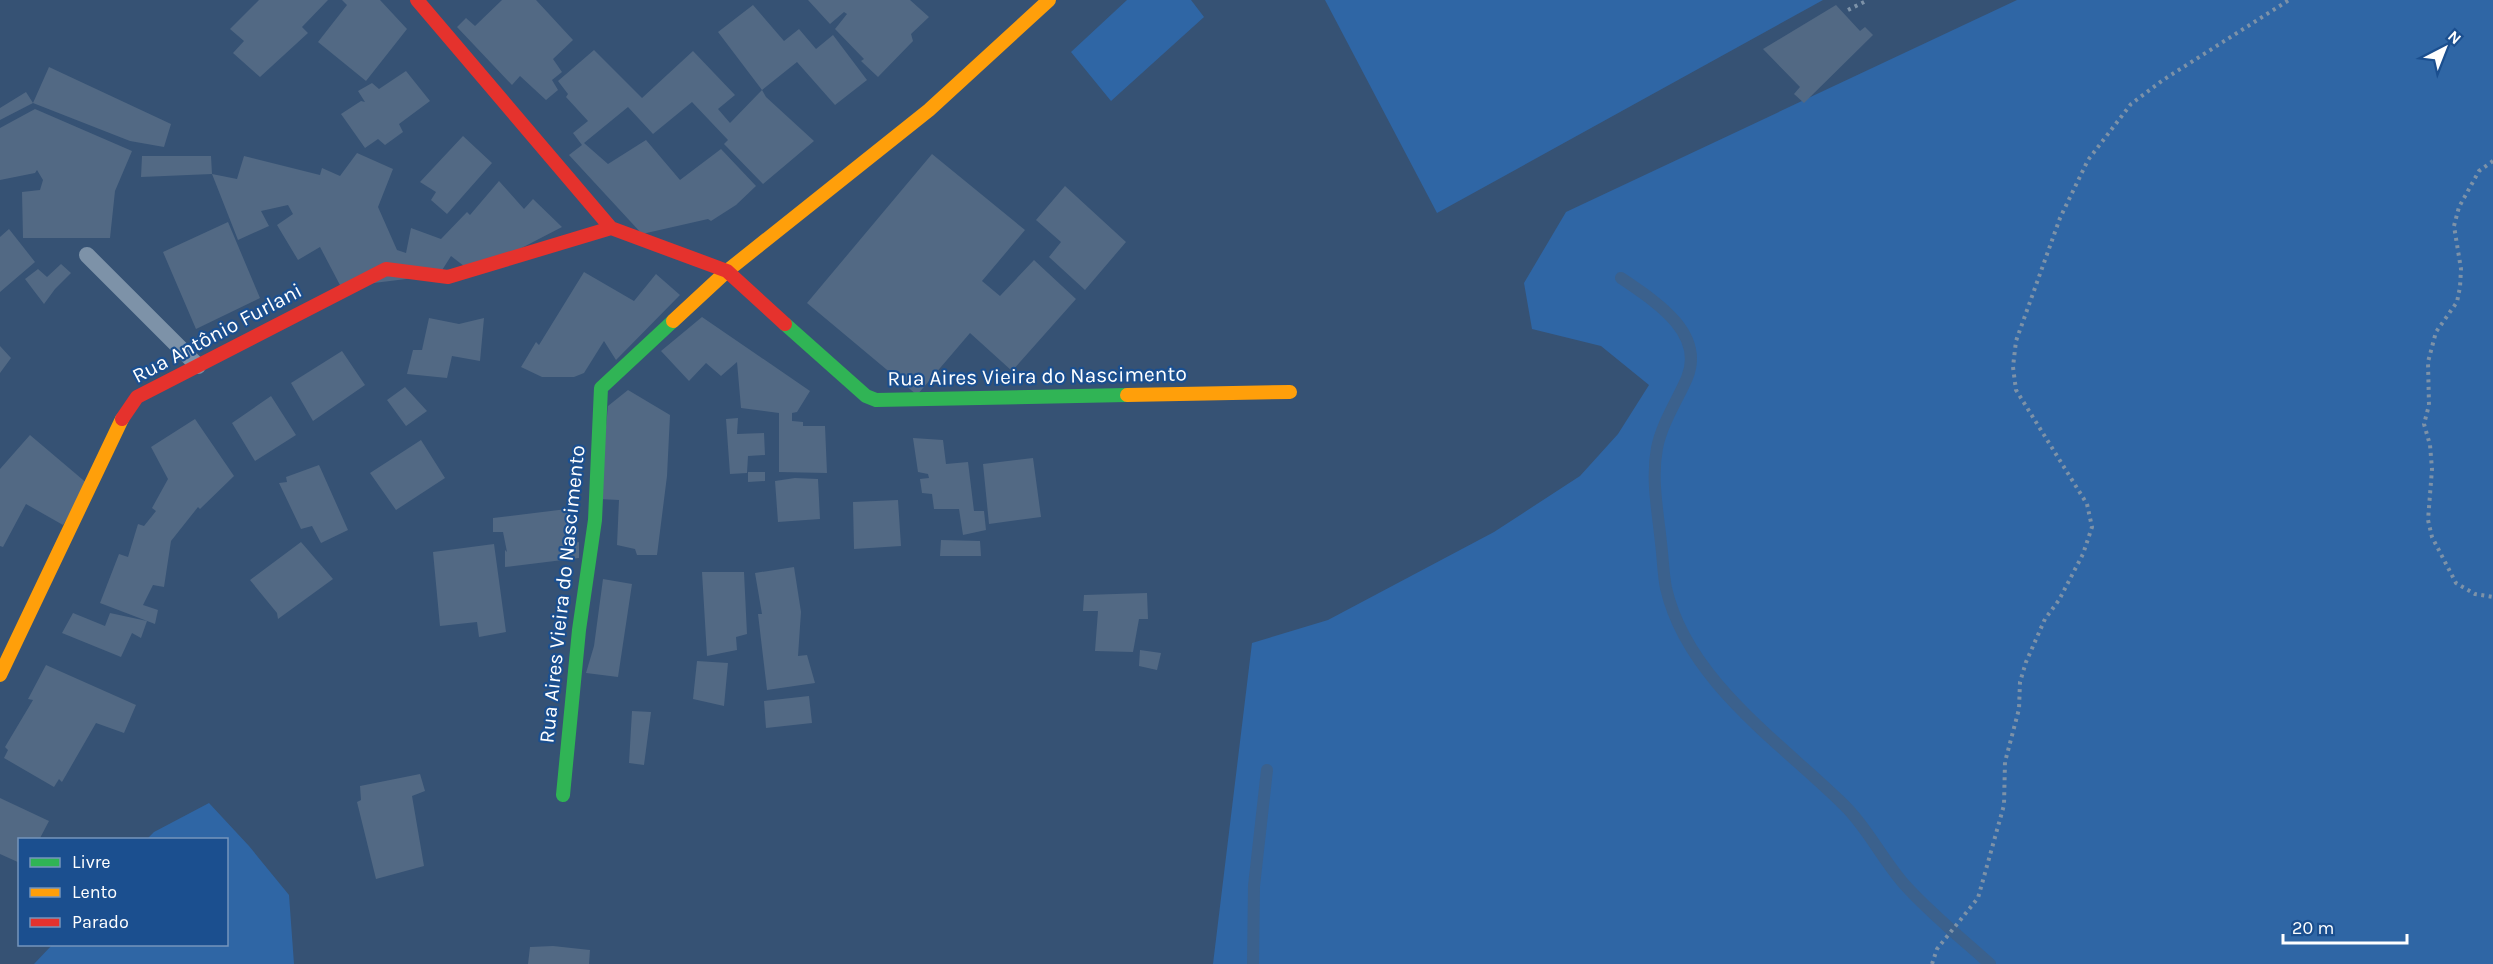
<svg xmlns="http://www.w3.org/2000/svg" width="2493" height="964" font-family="Karla,sans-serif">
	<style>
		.green { fill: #2f66a5 }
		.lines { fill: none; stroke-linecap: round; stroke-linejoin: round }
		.stream { stroke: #3b618d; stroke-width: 12 }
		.building { fill: #526984 }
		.path { stroke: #7d92a8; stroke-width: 4; stroke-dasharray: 3 4.5; stroke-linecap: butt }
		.lane { stroke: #7d92a8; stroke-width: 16 }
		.fast { stroke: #30b455; stroke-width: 14 }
		.slow { stroke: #ff9f0a; stroke-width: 14 }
		.jam { stroke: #e5322d; stroke-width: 14 }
		.labels { text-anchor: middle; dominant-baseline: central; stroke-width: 4.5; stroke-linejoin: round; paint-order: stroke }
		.street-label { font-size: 21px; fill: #fff; stroke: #1b4f8f }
	</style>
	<rect width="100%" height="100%" fill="#365274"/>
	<!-- green -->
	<path class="green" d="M1127,0H1191L1204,17L1111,101L1071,52Z
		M1325,0H1823L1437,213Z
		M2017,0H2493V964H1213L1252,643L1328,620L1494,532L1580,476L1618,434L1649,385L1601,346L1532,329L1524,283L1566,212Z
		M209,803L249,846L289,895L294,964H34L52,945L226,944V840L147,839L154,832Z"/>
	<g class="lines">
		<!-- stream -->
		<path class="stream" d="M1621,278C1653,300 1706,332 1687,378C1677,401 1662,423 1657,448C1651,480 1658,512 1661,543C1663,558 1663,573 1666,588C1687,680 1780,742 1844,805C1867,827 1882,859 1904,884C1930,913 1961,938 1990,964
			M1253,964L1254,886L1267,770"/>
	</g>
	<!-- building -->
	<path class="building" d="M259,0H328L302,27L308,33L260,77L233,53L244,41L230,29Z
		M342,0H380L407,29L366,81L318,42L347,5Z
		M502,0H536L573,40L553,59L562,72L552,80L558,90L546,100L520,76L512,85L457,27L466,18L475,26Z
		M808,0H910L929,17L911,34L913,41L878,77L861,61L864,59L835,29L847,14L844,12L830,24Z
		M753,5L784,41L799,29L816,49L833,35L867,80L835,105L797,62L762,90L718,32Z
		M1836,5L1860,31L1865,27L1873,35L1804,103L1794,94L1800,87L1763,49Z
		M594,50L642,98L693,51L735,95L718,109L730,123L762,90L766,97L814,141L763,184L724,144L728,140L692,102L653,134L628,107L584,143L608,164L646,140L680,180L721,149L756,186L736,205L711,221L708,219L642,234L569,155L582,145L573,133L588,121L566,97L568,94L558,81Z
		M49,67L171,124L164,147L130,141L33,103Z
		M406,71L430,101L399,124L403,132L385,145L378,139L365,148L341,114L361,101L365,102L358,91L372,83L379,89Z
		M26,92L33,103L0,120V108Z
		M35,109L132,151L115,191L110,238H23L22,192L40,190L43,180L37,170L35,173L0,180V128Z
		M463,136L492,163L447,214L431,200L436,192L420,182Z
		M357,153L393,169L378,207L397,250L406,253L411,228L441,239L467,212L470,215L499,181L524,209L533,199L562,227L473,273L451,256L439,275L341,287L320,247L298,260L277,225L293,214L288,205L261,211L269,226L238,240L212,174L237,179L244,156L320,175L322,168L340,176Z
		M932,154L1025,230L982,281L1000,296L1034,260L1076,299L1012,371L970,333L917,395L807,303Z
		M142,156H211L212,174L141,177Z
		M1065,186L1126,242L1085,290L1049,257L1061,242L1036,220Z
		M228,222L260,298L196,329L163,252Z
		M9,229L35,262L0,292V237Z
		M61,264L71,273L55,289L44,304L25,279L38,269L47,277Z
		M584,272L634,301L656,274L680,295L616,360L604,341L584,373L574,377H542L521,367L536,342L539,345Z
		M702,317L810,391L797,412L792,413V421L803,422V426H825L827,473L779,472V413L741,408L737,362L721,376L706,363L689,381L661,351Z
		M429,318L459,324L484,318L480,361L452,356L447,378L407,374L413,350H422Z
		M0,346L11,358L0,373Z
		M342,351L365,385L313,421L291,383Z
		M405,387L427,411L406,426L387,400Z
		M628,390L670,415L667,476L657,555H637L635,549L617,545L619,500L599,499L608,406Z
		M271,396L296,435L255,461L232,423Z
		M738,418L737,434L764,433L765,455L748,456L747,473L730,474L726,419Z
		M195,419L234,476L200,509L198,507L171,541L164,587L153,585L143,605L158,610L155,624L100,603L119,554L128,557L138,524L144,526L156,511L152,508L168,479L151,447Z
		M30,435L89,485L63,525L26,504L3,547L0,546V469Z
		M913,438L943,440L946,464L968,462L974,511H984L986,530L963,535L959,509H934L932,494L922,493L920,479L929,478L928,474L918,472Z
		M421,440L445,478L396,510L370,473Z
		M1033,458L1041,517L989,524L983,464Z
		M319,465L348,530L321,543L312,526L301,529L279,483L287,482L286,477Z
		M748,472H765V481L748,482Z
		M795,478L818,479L820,519L778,522L775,481Z
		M898,500L901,546L854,549L853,502Z
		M575,508V543L579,542V558L505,567V550L507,552L503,532H493V518Z
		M941,540L980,541L981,556H940Z
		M301,542L333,579L278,619L277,613L250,580Z
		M494,544L506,632L479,637L477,622L440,626L433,552Z
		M794,567L801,612L798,656L807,655L815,683L767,690L758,614H762L755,573Z
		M702,572H744L747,634L736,637L737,650L707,656Z
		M603,579L632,584L618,677L586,673L594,646Z
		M1147,593L1148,619H1139L1133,652L1095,651L1098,611H1083L1084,595Z
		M73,613L105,626L110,613L147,621L141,638L132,633L121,657L62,633Z
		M1140,650L1161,653L1157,670L1139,666Z
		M697,661L728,663L724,706L693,699Z
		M46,665L136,705L124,733L96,723L62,782L59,779L54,787L4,758L8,750L5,747L33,700L28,699Z
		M809,696L812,723L766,728L764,701Z
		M632,711L651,712L644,765L629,763Z
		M420,774L425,791L412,796L424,866L376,879L357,802L361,800L360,786Z
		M0,798L49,821L39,840H20V863L0,854Z
		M553,946L590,950L589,964H528L530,947Z"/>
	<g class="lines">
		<!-- path -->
		<path class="path" d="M1848,10L1868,0
			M2493,161L2479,171L2459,207L2454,226L2461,269L2460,287L2457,302L2436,332L2428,362L2429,405L2424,424L2430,445L2432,469L2428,520L2432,537L2456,583L2475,594L2493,597
			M1932,964L1937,949L1978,898L2004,805L2005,762L2019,709L2020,682L2026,662L2045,619L2059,600L2083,554L2092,527L2087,504L2016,390L2013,367L2016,341L2060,218L2088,160L2131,104L2163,80L2289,0"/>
		<!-- lane -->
		<path class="lane" d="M87,255L198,366"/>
		<!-- fast -->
		<path class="fast" d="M785,324L866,396L876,400L1127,395
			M563,795L579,630L595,520L601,388L673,321"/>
		<!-- slow -->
		<path class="slow" d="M673,321L727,271L929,110L1049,0
			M1127,395L1290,392
			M0,675L122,419"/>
		<!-- jam -->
		<path class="jam" d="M417,0L611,228L727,271L785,324
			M122,419L137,397L386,269L448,277L611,228"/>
	</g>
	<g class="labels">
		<!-- street labels -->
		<g class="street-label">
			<text transform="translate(217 333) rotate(-28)">Rua Antônio Furlani</text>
			<text transform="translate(1037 376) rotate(-1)">Rua Aires Vieira do Nascimento</text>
			<text transform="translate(562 594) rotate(-84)">Rua Aires Vieira do Nascimento</text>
		</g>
	</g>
	<!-- legend -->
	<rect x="18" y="838" width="210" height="108" fill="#1b4f8f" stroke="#7695bc" stroke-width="1.5"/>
	<rect x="30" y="858" width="30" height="9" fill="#30b455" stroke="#7695bc" stroke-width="1.5"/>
	<text x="72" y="868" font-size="18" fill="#ffffff">Livre</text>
	<rect x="30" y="888" width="30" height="9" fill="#ff9f0a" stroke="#7695bc" stroke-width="1.5"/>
	<text x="72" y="898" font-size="18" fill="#ffffff">Lento</text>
	<rect x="30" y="918" width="30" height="9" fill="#e5322d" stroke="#7695bc" stroke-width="1.5"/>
	<text x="72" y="928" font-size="18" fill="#ffffff">Parado</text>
	<!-- north arrow -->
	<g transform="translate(2445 48) rotate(42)" stroke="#1b4f8f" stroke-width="4.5" paint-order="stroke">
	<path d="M0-4.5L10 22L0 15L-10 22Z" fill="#ffffff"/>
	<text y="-9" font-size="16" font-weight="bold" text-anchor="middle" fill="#ffffff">N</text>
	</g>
	<!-- scale -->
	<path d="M2283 934v9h124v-9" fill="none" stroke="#ffffff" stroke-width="3"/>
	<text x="2292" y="934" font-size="18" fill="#ffffff" stroke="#1b4f8f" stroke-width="4.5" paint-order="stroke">20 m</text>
</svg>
